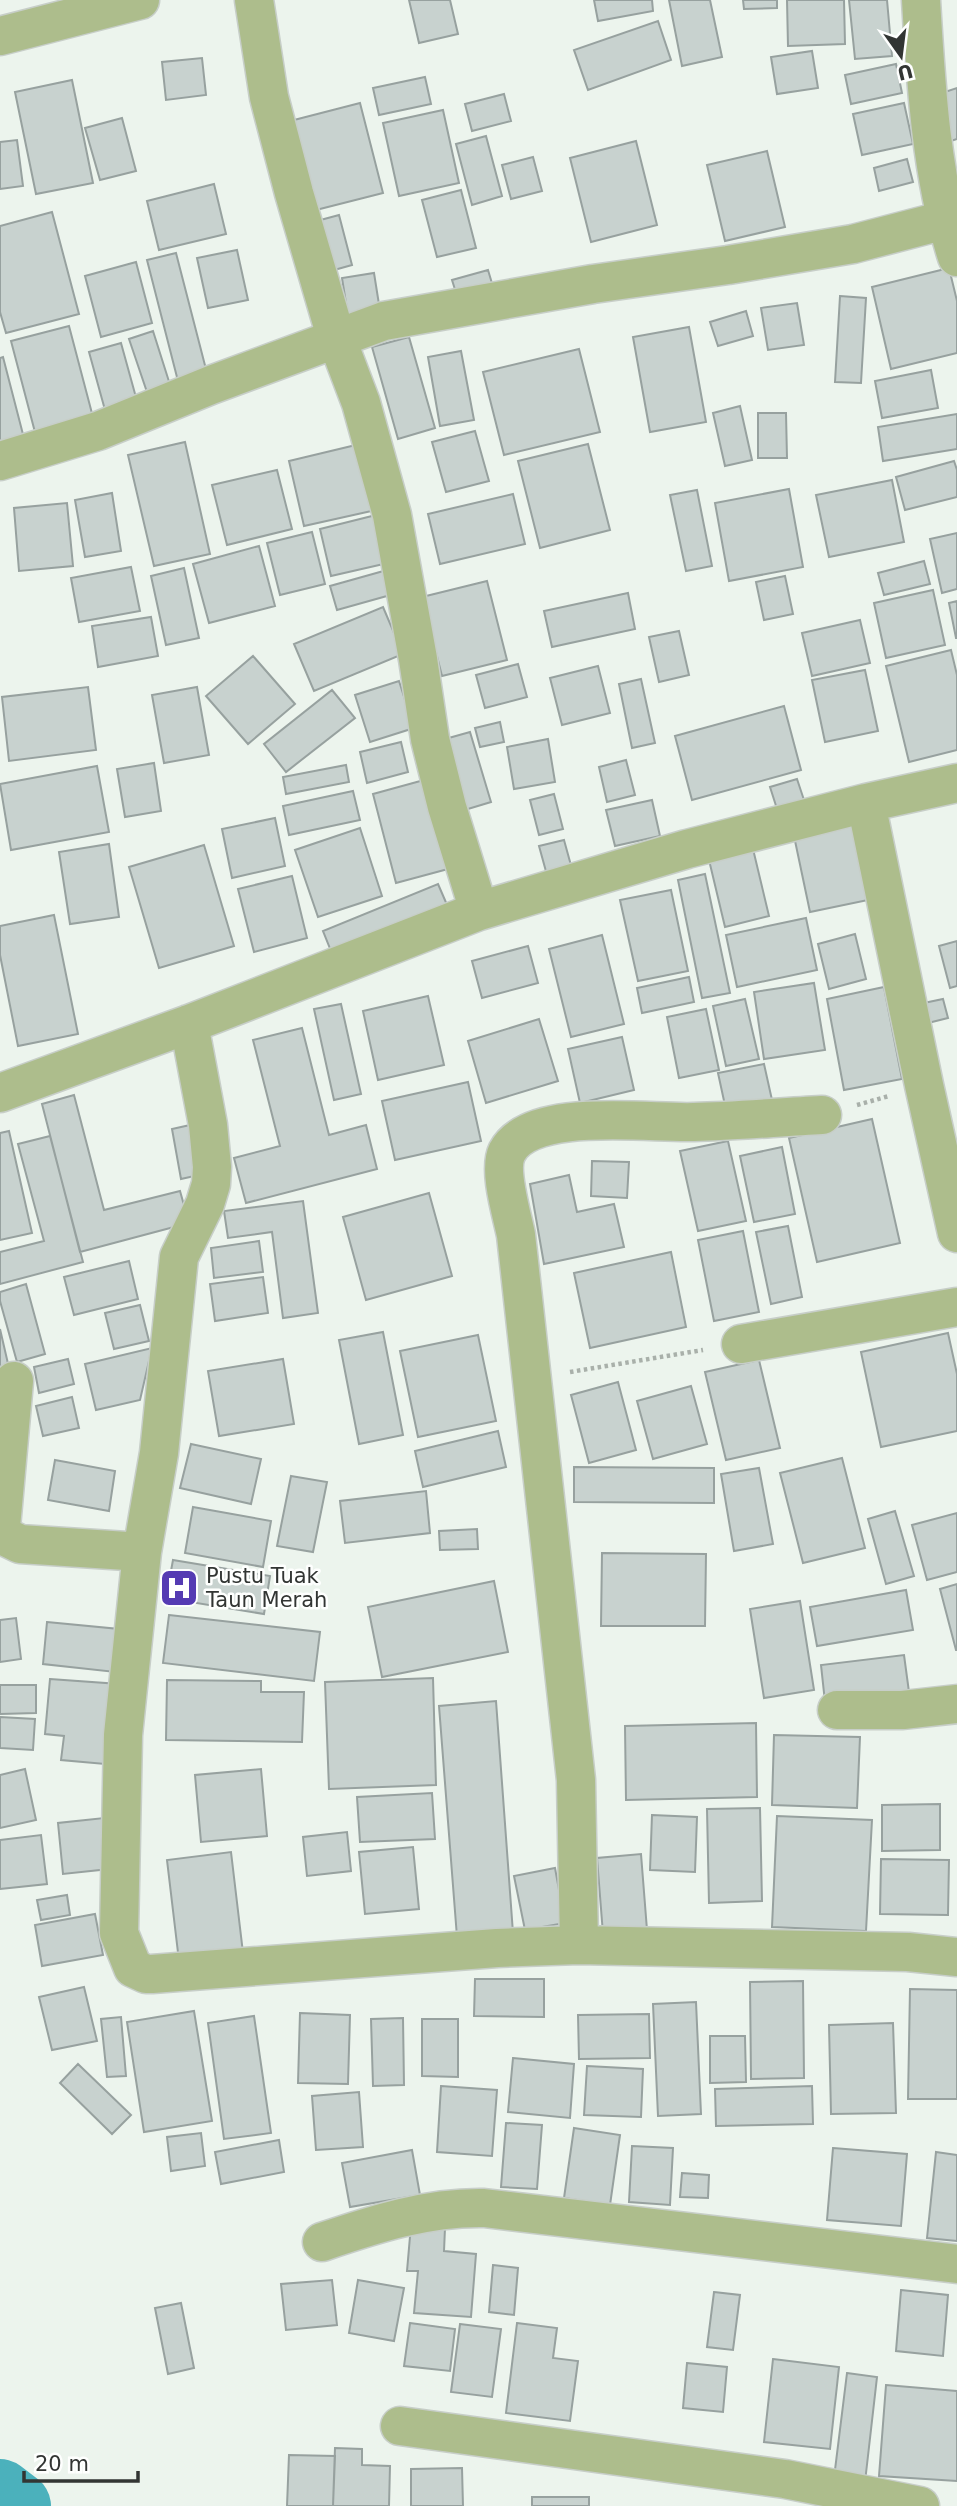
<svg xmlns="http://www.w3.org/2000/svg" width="957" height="2506" font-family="'DejaVu Sans',sans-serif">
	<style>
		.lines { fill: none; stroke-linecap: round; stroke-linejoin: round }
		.river { stroke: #4bb1bc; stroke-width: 68 }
		.building { fill: #c8d2cf; stroke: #97a19f; stroke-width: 2 }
		.minor-casing { stroke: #c7cec8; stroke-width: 41 }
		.path { stroke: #a9b0aa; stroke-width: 4.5; stroke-dasharray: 3.5 3.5; stroke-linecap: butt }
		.minor { stroke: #adbd8c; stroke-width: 38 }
		.labels { text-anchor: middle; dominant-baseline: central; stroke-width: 5; stroke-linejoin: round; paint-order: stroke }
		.poi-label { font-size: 21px; fill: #323533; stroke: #fefffe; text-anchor: start }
	</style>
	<rect width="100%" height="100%" fill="#ecf4ed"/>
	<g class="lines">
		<!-- river -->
		<path class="river" d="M0,2493L17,2506"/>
	</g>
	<!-- building -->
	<path class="building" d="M409,0H450L458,34L419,43Z
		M594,0H652L653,11L598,21Z
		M669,0H710L722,57L682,66Z
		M743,0H777V8L744,9Z
		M787,0H844L845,44L788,46Z
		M849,0H887L892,56L855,59Z
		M658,21L671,60L588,90L574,50Z
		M812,51L818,88L777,94L771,57Z
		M202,58L206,95L166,100L162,62Z
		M896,64L902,93L851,104L845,75Z
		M425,77L431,104L379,115L373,88Z
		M72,80L93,183L36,194L15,92Z
		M957,88V139L951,141L936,95Z
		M504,94L511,121L472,131L465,104Z
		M360,103L383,193L316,210L294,120Z
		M904,103L913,144L862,155L853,114Z
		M443,110L459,183L399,196L383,123Z
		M122,118L136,171L100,180L85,128Z
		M486,136L502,196L472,205L456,144Z
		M17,140L23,186L0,189V142Z
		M636,141L657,225L591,242L570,158Z
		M767,151L785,227L725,241L707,165Z
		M533,157L542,191L511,199L502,165Z
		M907,159L913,182L879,191L874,168Z
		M214,184L226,234L159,250L147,201Z
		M461,190L476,248L437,257L422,200Z
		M52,212L79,314L6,333L0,312V226Z
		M339,215L352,265L327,272L313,222Z
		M237,250L248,300L208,308L197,258Z
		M176,253L208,377L179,385L147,260Z
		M136,262L152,323L101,337L85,276Z
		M949,268L957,301V353L891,369L872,287Z
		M488,270L494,290L458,299L452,280Z
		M374,273L381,317L349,322L342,278Z
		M840,296L866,298L861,383L835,382Z
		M797,303L804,345L768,350L761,308Z
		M746,311L753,336L718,346L710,322Z
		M69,326L94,421L36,436L11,341Z
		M689,327L706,422L650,432L633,337Z
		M153,331L172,391L149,398L129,339Z
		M409,337L435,428L398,439L372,347Z
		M121,343L137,401L105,410L89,352Z
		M579,349L600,432L504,455L483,372Z
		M461,351L474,420L440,426L428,357Z
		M3,357L26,446L0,453V358Z
		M931,370L938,408L882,418L875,381Z
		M740,406L752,460L725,466L713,413Z
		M758,413H786L787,458H758Z
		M957,414V449L883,461L878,427Z
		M475,431L489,481L446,492L432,442Z
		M185,442L210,554L154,566L128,455Z
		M360,444L376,510L304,526L289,461Z
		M588,444L610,530L540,548L518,461Z
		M954,461L957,470V497L905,510L896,477Z
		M277,470L292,529L227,545L212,485Z
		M892,480L904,542L829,557L816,495Z
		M789,489L803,567L729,581L715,503Z
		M697,490L712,566L686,571L670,495Z
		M112,493L121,551L85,557L75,500Z
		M513,494L525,544L440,564L428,514Z
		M67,503L73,566L19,571L14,508Z
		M376,515L388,563L331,576L320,529Z
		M312,532L325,584L280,595L267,543Z
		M957,533V589L942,593L930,539Z
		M259,546L275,606L209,623L193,564Z
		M924,561L930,584L884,595L878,573Z
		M131,567L140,611L79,622L71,578Z
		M184,568L199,638L166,645L151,576Z
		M387,570L394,594L337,610L330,586Z
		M785,576L793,614L764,620L756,582Z
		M487,581L507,660L442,676L422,597Z
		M933,590L945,645L886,658L874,603Z
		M628,593L635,629L552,647L544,611Z
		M957,601V638H956L949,603Z
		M383,607L403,654L314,691L294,644Z
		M151,617L158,656L98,667L92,626Z
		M860,620L870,663L812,676L802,633Z
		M679,631L689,675L659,682L649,637Z
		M951,650L957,675V750L909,762L886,666Z
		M253,656L295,704L248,744L206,696Z
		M518,664L527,697L485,708L476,675Z
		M598,666L610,713L562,725L550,678Z
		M865,670L878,731L825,742L812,680Z
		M641,679L655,743L632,748L619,684Z
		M399,681L414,728L370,742L355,695Z
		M88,687L96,750L9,761L2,697Z
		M197,687L209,755L164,763L152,695Z
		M332,690L355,718L286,772L264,744Z
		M784,706L801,770L692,800L675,736Z
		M500,722L504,742L480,747L475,728Z
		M470,732L491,802L458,812L438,741Z
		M548,739L555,782L514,789L507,747Z
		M401,742L408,772L367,783L360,752Z
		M626,760L635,795L607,802L599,767Z
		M154,763L161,811L125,817L117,769Z
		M346,765L349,782L286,794L283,777Z
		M97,766L109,832L11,850L0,784Z
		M797,779L805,803L778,812L770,787Z
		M424,780L448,869L396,883L373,794Z
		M353,791L360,820L289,835L283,806Z
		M554,794L563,829L539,835L530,800Z
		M652,800L660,836L615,846L606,810Z
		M275,818L285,866L232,878L222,829Z
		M853,824L868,900L810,912L794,836Z
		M360,828L382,896L318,917L295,850Z
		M564,840L572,869L547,875L539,846Z
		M109,844L119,917L70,924L59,852Z
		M204,845L234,946L159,968L129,867Z
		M753,849L769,916L725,927L709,860Z
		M705,874L730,993L702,998L678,880Z
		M292,876L307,938L254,952L238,889Z
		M438,884L451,914L335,961L323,931Z
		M671,890L688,971L638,981L620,900Z
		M54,915L78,1034L18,1046L0,955V926Z
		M806,918L817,970L737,987L726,935Z
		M855,934L866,979L829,989L818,944Z
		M602,935L624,1024L571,1037L549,949Z
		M957,941V986L950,988L939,946Z
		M528,946L538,983L482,998L472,961Z
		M689,977L694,1002L642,1013L637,988Z
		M814,983L825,1050L764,1059L754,992Z
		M884,987L902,1079L844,1090L827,999Z
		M428,996L444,1065L378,1080L363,1011Z
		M745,999L759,1059L726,1066L713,1006Z
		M943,999L948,1018L924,1024L919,1004Z
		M341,1004L361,1094L334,1100L314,1009Z
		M706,1009L719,1070L679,1078L667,1017Z
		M539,1019L558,1081L486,1103L468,1041Z
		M302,1028L329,1135L366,1125L377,1169L246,1203L234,1158L280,1146L253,1040Z
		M622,1037L634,1090L580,1103L568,1049Z
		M764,1064L772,1100L726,1110L718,1073Z
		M468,1082L481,1141L395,1160L382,1101Z
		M74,1095L104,1210L180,1191L189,1223L80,1252L42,1104Z
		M872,1119L900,1243L817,1262L789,1138Z
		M190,1125L199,1175L181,1179L172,1129Z
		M9,1131L32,1233L0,1240V1133Z
		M50,1136L83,1262L0,1284V1252L44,1241L18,1144Z
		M728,1141L746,1221L698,1231L680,1151Z
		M782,1147L795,1214L754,1222L740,1156Z
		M592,1161L629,1162L627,1198L591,1196Z
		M569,1175L577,1212L614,1204L624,1247L544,1264L530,1184Z
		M429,1193L452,1276L366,1300L343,1217Z
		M303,1201L318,1313L283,1318L272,1232L228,1238L224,1211Z
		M788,1226L802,1297L771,1304L756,1232Z
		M743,1231L759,1312L714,1321L698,1240Z
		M259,1241L263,1272L214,1278L211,1248Z
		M671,1252L686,1327L590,1348L574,1273Z
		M129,1261L138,1299L74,1315L64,1277Z
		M263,1277L268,1313L215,1321L210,1284Z
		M26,1284L45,1354L17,1362L0,1301V1292Z
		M140,1305L149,1341L114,1349L105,1313Z
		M0,1329L9,1368L0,1370Z
		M383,1332L403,1435L359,1444L339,1340Z
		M948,1333L957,1374V1431L881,1447L861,1352Z
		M478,1335L496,1421L418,1437L400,1351Z
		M152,1348L140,1400L96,1410L85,1364Z
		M68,1359L74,1384L39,1393L34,1367Z
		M283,1359L294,1424L219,1436L208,1371Z
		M759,1360L780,1448L726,1460L705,1372Z
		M618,1382L636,1450L589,1463L571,1395Z
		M691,1386L707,1444L653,1459L637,1401Z
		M72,1397L79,1428L43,1436L36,1406Z
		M498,1431L506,1467L423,1487L415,1451Z
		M191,1444L261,1459L251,1504L180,1488Z
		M842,1458L865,1548L803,1563L780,1473Z
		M55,1460L115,1471L109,1511L48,1500Z
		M574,1467L714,1468V1503L574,1502Z
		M759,1468L773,1544L734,1551L721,1474Z
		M291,1476L327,1482L313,1552L277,1546Z
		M426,1491L430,1533L345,1543L340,1501Z
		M193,1507L271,1521L263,1567L185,1553Z
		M895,1511L914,1576L886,1584L868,1519Z
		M957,1513V1572L927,1580L912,1525Z
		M477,1529L478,1549L440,1550L439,1531Z
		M602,1553L706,1554L705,1626H601Z
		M173,1560L270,1576L264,1614L166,1598Z
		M494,1581L508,1652L382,1677L368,1607Z
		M957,1584V1650H956L940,1589Z
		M906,1590L913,1630L817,1646L810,1607Z
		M800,1601L814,1690L764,1698L750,1609Z
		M169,1615L320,1632L314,1681L163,1663Z
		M16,1618L21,1659L0,1662V1620Z
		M47,1622L119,1629L115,1672L43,1664Z
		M904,1655L909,1692L825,1702L821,1665Z
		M433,1678L436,1785L329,1789L325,1682Z
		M50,1679L119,1684L116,1765L61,1760L64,1736L45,1734Z
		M167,1680L261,1681V1692H304L302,1742L166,1740Z
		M0,1685H36V1713L0,1714Z
		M496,1701L513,1933L457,1937L439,1706Z
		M0,1717L35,1719L33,1750L0,1748Z
		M756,1723L757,1797L626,1800L625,1726Z
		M774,1735L860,1737L857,1808L772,1805Z
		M25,1769L36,1820L0,1828V1775Z
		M261,1769L267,1836L201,1842L195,1775Z
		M432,1793L435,1839L360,1842L357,1797Z
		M940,1804V1850L882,1851V1805Z
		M760,1808L762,1901L709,1903L707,1809Z
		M652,1815L697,1817L695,1872L650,1870Z
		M777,1816L872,1820L866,1931L772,1927Z
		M104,1818L109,1869L63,1874L58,1823Z
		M347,1832L351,1871L307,1876L303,1837Z
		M41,1835L47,1884L0,1889V1840Z
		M413,1847L419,1909L365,1914L359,1852Z
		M231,1852L243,1953L179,1961L167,1860Z
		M641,1854L647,1930L603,1934L597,1858Z
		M881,1859L949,1860L948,1915L880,1914Z
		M555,1868L565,1923L525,1930L514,1876Z
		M67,1895L70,1915L41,1920L37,1900Z
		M95,1914L103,1955L42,1966L35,1925Z
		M475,1979H544V2017L474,2016Z
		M803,1981L804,2078L751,2079L750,1982Z
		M84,1987L97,2041L52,2050L39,1997Z
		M910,1989L957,1990V2099H908Z
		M696,2002L701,2114L658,2116L653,2004Z
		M194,2011L212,2121L144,2132L127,2022Z
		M300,2013L350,2015L348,2084L298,2083Z
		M649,2014L650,2058L579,2059L578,2015Z
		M254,2016L271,2133L224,2139L208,2023Z
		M121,2017L126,2076L107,2077L101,2019Z
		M403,2018L404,2085L373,2086L371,2019Z
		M422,2019H458V2077L422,2076Z
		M893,2023L896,2113L831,2114L829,2025Z
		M710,2036H745L746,2082L710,2083Z
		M513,2058L574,2064L570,2118L508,2112Z
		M78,2064L131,2115L112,2134L60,2083Z
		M587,2066L643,2069L641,2117L584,2115Z
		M441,2086L497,2090L492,2156L437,2152Z
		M812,2086L813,2124L716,2126L715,2089Z
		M359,2092L363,2147L316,2150L312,2096Z
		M506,2123L542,2125L537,2189L501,2187Z
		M574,2128L620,2135L610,2205L564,2198Z
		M201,2133L205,2166L171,2171L167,2137Z
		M279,2140L284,2172L221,2184L215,2152Z
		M632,2146L673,2148L670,2205L629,2202Z
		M833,2148L907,2154L901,2226L827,2220Z
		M412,2150L420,2195L350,2207L342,2163Z
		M936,2152L957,2155V2241L927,2238Z
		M682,2173L709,2175L708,2198L680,2197Z
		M411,2225L445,2228L444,2251L476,2254L471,2317L414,2313L418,2271H407Z
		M493,2265L518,2268L514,2315L489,2312Z
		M332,2280L337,2325L286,2330L281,2284Z
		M358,2280L404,2288L394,2341L349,2333Z
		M901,2290L948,2295L943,2356L896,2351Z
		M714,2292L740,2295L733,2350L707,2347Z
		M181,2303L194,2368L168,2374L155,2308Z
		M410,2323L455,2329L450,2371L404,2366Z
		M517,2323L557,2328L553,2358L578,2361L570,2421L506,2413Z
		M460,2324L501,2329L492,2397L451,2392Z
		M773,2359L839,2367L830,2449L764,2442Z
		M687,2363L727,2367L723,2412L683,2408Z
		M847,2373L877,2377L865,2482L834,2478Z
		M886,2385L957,2391V2481L879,2476Z
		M335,2448L362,2449V2465L390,2466L389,2506H333Z
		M289,2455L335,2456L333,2506H287Z
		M462,2468L463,2506H411V2469Z
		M532,2497H589V2506H532Z"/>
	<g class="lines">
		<defs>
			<path id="minor" d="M254,0L269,97L294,193L336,337L361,403L392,515L418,659L430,739L447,807L479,911
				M921,0C926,85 931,176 957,257
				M0,36L140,0
				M0,461L98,431L211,385L384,321L593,284L728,265L853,244L945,220
				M866,803L924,1085L957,1233
				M189,1024L208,1125L212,1167L211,1184L205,1204L179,1257L159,1453L142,1552L123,1735L119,1933L133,1968L146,1974H152L497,1948L579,1945L908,1952L957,1957
				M0,1093L189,1024L479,911L687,849L866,803L957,783
				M741,1344L957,1307
				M14,1381L1,1527L6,1537L20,1544L142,1552
				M837,1710H903L957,1704
				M579,1945L576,1780L516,1235C512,1215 498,1170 507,1152C531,1106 650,1124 694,1122C737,1121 780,1117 822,1115
				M322,2242C375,2224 427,2207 484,2208L957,2264
				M400,2426L785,2479L920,2506"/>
		</defs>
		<!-- minor casing -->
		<use href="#minor" class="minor-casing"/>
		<!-- path -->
		<path class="path" d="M857,1105L889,1096
			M570,1372L703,1350"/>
		<!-- minor -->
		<use href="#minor" class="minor"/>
	</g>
	<!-- icons -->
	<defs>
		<symbol id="hospital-square" viewBox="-11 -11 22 22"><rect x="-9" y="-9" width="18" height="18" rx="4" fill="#553bb3" stroke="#fefffe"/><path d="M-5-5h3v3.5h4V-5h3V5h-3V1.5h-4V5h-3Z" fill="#fff"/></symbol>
	</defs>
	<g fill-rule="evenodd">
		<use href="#hospital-square" x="157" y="1566" width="44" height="44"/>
	</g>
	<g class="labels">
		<!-- poi labels -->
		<g class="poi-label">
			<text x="206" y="1576">Pustu Tuak<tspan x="206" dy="24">Taun Merah</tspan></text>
		</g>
	</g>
	<!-- north arrow -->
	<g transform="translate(901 56) rotate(166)" stroke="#fefffe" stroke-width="5" paint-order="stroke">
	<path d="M0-5L12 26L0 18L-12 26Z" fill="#323533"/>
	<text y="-10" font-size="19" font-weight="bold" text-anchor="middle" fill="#323533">U</text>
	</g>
	<!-- scale -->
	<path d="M24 2471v10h114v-10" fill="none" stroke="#323533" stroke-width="3.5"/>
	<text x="35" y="2471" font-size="21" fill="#323533" stroke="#fefffe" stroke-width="5" paint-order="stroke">20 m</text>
</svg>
